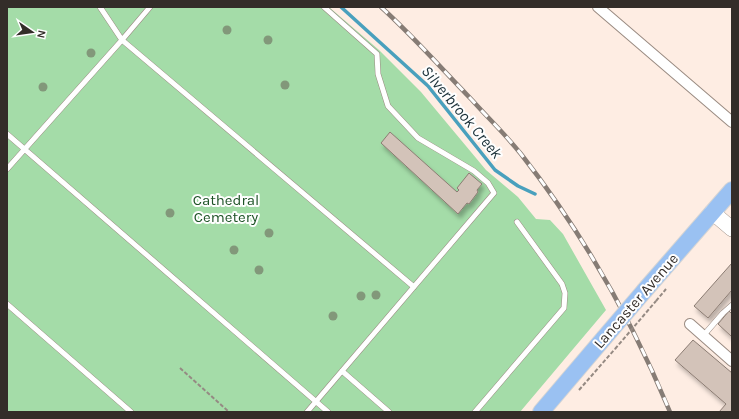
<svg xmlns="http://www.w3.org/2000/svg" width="739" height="419" font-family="Karla,sans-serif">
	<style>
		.green { fill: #a4dca8 }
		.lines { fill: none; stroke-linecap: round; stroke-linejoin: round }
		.stream { stroke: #49a0bd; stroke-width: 3.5 }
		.building { fill: #d3c3b9; stroke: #8b7c73; filter: url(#shadow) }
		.lane-casing { stroke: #9a8b82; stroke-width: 6 }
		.street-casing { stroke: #9a8b82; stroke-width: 12 }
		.secondary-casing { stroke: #9a8b82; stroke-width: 16 }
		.primary-casing { stroke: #d6d5d4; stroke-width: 18 }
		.path { stroke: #958a83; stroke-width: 2; stroke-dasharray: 4 2; stroke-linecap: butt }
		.lane { stroke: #fff; stroke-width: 5 }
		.street { stroke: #fff; stroke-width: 10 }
		.secondary { stroke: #fff; stroke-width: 15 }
		.primary { stroke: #9ac1f2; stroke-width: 16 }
		.rail-casing { stroke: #867c75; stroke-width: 4.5 }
		.rail { stroke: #fefefe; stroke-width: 3; stroke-dasharray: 9; stroke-linecap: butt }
		.primary-bridge-casing { stroke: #d6d5d4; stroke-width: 18; stroke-linecap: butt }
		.path-bridge { stroke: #958a83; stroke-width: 2; stroke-dasharray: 4 2; stroke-linecap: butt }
		.primary-bridge { stroke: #9ac1f2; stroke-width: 16 }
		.tree { fill: #82987a }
		.labels { text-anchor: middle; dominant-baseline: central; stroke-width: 4; stroke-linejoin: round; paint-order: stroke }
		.park-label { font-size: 15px; fill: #1c5225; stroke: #fefefe }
		.street-label { font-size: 15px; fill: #332d29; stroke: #fefefe }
		.water-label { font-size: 16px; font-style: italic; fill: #1c3139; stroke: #fefefe }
	</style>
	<defs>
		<filter id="shadow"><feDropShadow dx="2.5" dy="4.5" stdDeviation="2" flood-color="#0004"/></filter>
	</defs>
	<rect width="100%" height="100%" fill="#feede3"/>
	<!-- green -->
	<path class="green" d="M7,7H329L379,50L421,92L486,170L518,197L536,219L550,220L563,234L606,310L520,412H7Z"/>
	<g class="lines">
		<!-- stream -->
		<path class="stream" d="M341,7L428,86L495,170L518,186L535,194"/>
	</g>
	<!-- building -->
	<path class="building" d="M390,132L457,192L459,190L457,188L469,173L482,184L477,190L478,192L469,204L467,203L458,214L381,143Z
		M732,263V290L708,318L694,306Z
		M729,311L732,314V337L718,324Z
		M693,340L732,373V412H719L726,404L675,360Z"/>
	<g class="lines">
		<defs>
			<path id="lane" d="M100,7L122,40L414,287
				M7,134L328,412
				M7,169L122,40L150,7
				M7,304L131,412
				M703,336L723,313L732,305
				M342,371L389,412
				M307,412L494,193L488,183L474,171L418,138L388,106L378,74L377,54L324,7
				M475,412L564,308L565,293L562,284L517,222"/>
			<path id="street" d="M598,7L732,122
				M690,324L732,361"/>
			<path id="secondary" d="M712,212L732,229"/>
			<path id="primary" d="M645,290L732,190
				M541,412L604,338"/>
		</defs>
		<!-- lane casing -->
		<use href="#lane" class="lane-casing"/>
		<!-- street casing -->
		<use href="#street" class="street-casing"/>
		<!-- secondary casing -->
		<use href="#secondary" class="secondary-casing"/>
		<!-- primary casing -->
		<use href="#primary" class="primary-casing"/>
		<!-- path -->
		<path class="path" d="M656,301L666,289
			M180,368L229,412
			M579,390L615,349"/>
		<!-- lane -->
		<use href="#lane" class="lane"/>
		<!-- street -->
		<use href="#street" class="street"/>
		<!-- secondary -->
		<use href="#secondary" class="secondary"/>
		<!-- primary -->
		<use href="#primary" class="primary"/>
		<defs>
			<path id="rail" d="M381,7C413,36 442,69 472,100C488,118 506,135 521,154C582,232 632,320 670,412"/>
		</defs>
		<!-- rail casing -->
		<use href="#rail" class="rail-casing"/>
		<!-- rail -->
		<use href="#rail" class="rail"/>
		<defs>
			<path id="primary-bridge" d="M604,338L645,290"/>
		</defs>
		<!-- primary-bridge casing -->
		<use href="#primary-bridge" class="primary-bridge-casing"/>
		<!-- path-bridge -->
		<path class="path-bridge" d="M615,349L656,301"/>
		<!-- primary-bridge -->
		<use href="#primary-bridge" class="primary-bridge"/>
	</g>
	<!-- trees -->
	<g class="tree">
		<circle cx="227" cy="30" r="4.5"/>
		<circle cx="268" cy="40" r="4.5"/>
		<circle cx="91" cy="53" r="4.5"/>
		<circle cx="285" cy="85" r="4.5"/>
		<circle cx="43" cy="87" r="4.5"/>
		<circle cx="170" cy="213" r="4.5"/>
		<circle cx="269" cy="233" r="4.5"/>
		<circle cx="234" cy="250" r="4.5"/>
		<circle cx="259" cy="270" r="4.5"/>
		<circle cx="376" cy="295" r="4.5"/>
		<circle cx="361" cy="296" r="4.5"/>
		<circle cx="333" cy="316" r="4.5"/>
	</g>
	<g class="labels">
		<!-- park labels -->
		<g class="park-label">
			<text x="226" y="200">Cathedral<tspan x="226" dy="17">Cemetery</tspan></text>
		</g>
		<!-- street labels -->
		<g class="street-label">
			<text transform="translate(636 301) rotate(-49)">Lancaster Avenue</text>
		</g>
		<!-- water labels -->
		<g class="water-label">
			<text transform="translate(462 112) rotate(50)">Silverbrook Creek</text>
		</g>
	</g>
	<!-- border -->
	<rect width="739" height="419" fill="none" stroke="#332d29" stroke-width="16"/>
	<!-- north arrow -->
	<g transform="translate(32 32) rotate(103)" stroke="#fefefe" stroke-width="3" paint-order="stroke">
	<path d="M0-3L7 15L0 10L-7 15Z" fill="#332d29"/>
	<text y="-6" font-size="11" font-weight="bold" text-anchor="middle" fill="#332d29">N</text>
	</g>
</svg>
